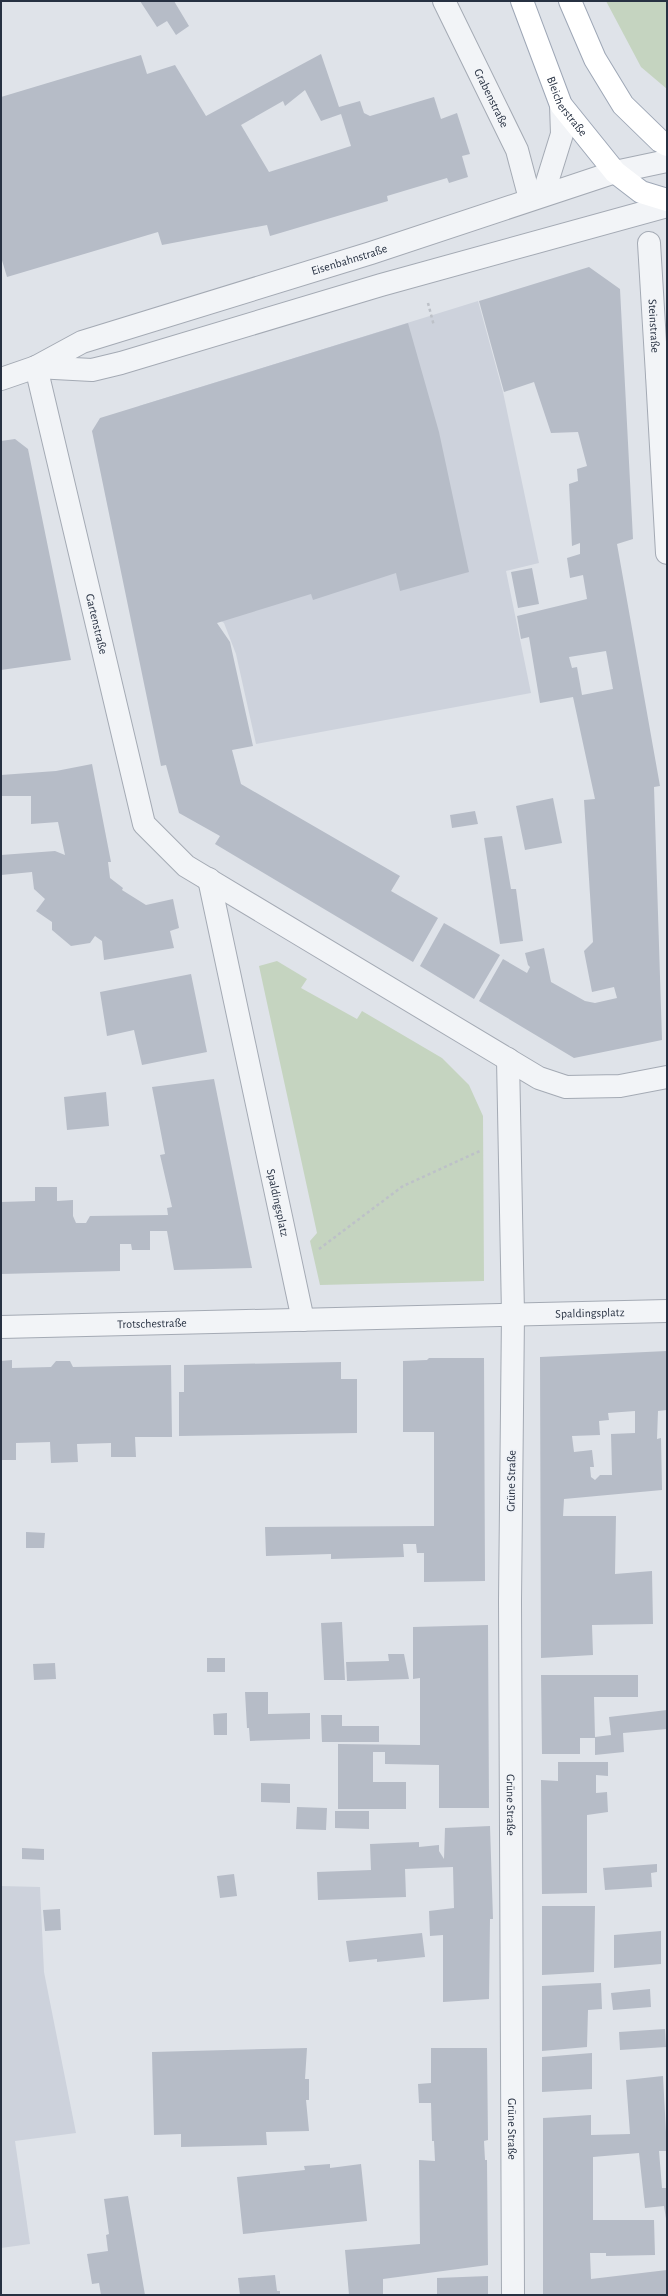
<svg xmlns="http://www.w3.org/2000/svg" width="668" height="2296" font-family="'Alegreya Sans',sans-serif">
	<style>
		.built { fill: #cdd2dc }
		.green { fill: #c5d4c0 }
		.building { fill: #b6bcc7; fill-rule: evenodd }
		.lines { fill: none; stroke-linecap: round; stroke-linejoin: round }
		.pedestrian-casing { stroke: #a4aab4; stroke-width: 24 }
		.minor-casing { stroke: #a4aab4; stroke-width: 24 }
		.tertiary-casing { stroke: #a4aab4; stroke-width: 24 }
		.primary-casing { stroke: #9ea7b6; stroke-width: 24 }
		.path { stroke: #bdc1c8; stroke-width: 2.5; stroke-dasharray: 3 3; stroke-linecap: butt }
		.pedestrian { stroke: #f2f4f7; stroke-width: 22 }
		.minor { stroke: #f2f4f7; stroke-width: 22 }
		.tertiary { stroke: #f2f4f7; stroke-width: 22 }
		.primary { stroke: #fff; stroke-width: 22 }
		.labels { text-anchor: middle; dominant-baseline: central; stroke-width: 3.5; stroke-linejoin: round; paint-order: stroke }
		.street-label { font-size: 12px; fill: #273142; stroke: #eff2f7 }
	</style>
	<rect width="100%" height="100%" fill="#dfe3e9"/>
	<!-- built -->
	<path class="built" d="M478,301L503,392L539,563L506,571L531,693L256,744L236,654L224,623L195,602L139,406Z
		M1,1886L40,1887L44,1972L76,2133L15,2141L30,2244L1,2248Z"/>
	<!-- green -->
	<path class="green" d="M606,1H667V89L641,67Z
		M277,961L307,979L301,988L357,1019L362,1011L442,1058L469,1085L483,1116L484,1281L320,1285L310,1241L317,1233L259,966Z"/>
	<!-- building -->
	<path class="building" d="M140,1H174L189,26L176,35L167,21L157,27Z
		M321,54L339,107L360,101L364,113L370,116L434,97L441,119L457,113L470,154L462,156L468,177L449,183L447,178L387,196L388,201L270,236L267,225L162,245L158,232L7,277L1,257V97L141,55L147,74L175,65L206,116ZM305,90L321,121L341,114L351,146L269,172L241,125L283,101L285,106Z
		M589,267L620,289L633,539L617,544L660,786L654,787L662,1040L574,1058L479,1001L503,959L527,973L530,967L528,965L525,953L544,948L551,982L585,1001L595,1003L617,998L614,987L592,992L584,951L593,942L584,800L595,799L573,697L540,703L529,637L521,639L517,616L587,599L583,575L570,578L567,558L580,554V543L572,546L569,484L578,481L577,469L587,466L578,432L551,433L534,382L504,392L479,301ZM606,651L613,689L582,695L577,667L572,668L569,657Z
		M408,323L439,432L469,572L400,591L396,573L313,600L311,594L217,623L230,642L253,746L232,750L241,784L400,876L391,891L438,918L413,962L215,844L220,836L179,813L166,765L161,766L92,431L100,418Z
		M15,439L28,449L71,660L1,670V441Z
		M532,568L539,604L518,608L511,572Z
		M92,764L111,862H108L110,878L123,888L122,890L146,905L173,899L179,928L170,931L174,948L104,960L102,941L95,936L90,943L71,946L52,930V922L36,911L45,899L34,889L32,872L1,875V855L55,851L65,855L58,822L31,824V796H1V775L56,771Z
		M553,798L562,843L525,850L516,806Z
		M475,811L478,824L452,828L450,815Z
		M502,836L511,889H516L523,941L500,944L484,838Z
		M444,923L500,955L474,999L420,966Z
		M191,974L207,1052L142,1065L134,1030L107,1036L100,992Z
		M214,1079L252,1268L174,1270L167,1231H150V1250H132L131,1244H120V1271L1,1274V1202L35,1201V1187H57V1201L73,1200V1216L76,1223H86L90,1216L168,1215L167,1208L172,1207L160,1155L165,1154L152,1087Z
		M106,1092L109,1126L67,1130L64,1097Z
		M667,1351V1410L658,1411L657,1439L661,1438L662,1490L564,1499L563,1516H616L615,1574L652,1571L653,1624L592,1625L593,1655L541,1658L540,1357ZM635,1411V1433L611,1434L612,1475H600L595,1480L591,1477L590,1467H594L592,1450L574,1452L572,1436L600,1435L599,1421L609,1420L608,1413Z
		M429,1358H484L485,1581L424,1582V1553H417L416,1544H403L404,1557L331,1559V1554L266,1556L265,1527L434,1526V1432H403V1361L427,1360Z
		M12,1360V1368L51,1367L56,1361H70L73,1367L171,1365L172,1437H135L136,1457H111V1443L77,1444L78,1462L51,1463L50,1442L16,1443V1460H1V1361Z
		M341,1362V1379H357V1433L179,1436V1392H184V1365Z
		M26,1532L45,1533L44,1548H26Z
		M342,1622L345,1680H324L321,1623Z
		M488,1625L489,1808H439V1765L385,1764V1752H373V1782H406V1809H338V1744L420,1745V1678L413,1679V1627Z
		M388,1654H404L409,1679L347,1681L346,1662L389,1661Z
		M207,1658H225V1672H207Z
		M55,1663L56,1679L34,1680L33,1664Z
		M541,1675H638V1697H594L595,1737L611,1735L609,1717L667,1710V1729L623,1733L624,1752L595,1755V1738H580V1754H542Z
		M245,1692H268V1714L310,1713V1739L250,1741L249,1728H247Z
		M227,1713V1735H214L213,1714Z
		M321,1715H342V1726H379V1742H322Z
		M558,1762H608V1776L596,1775V1793L607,1792L608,1812L587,1815V1893L542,1894L541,1780L558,1781Z
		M261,1783L290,1784V1803L261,1802Z
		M297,1807L327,1808L326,1830L296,1829Z
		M335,1811H369V1829L335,1828Z
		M490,1826L493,1919H490L489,1999L443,2002V1935L430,1936L429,1911L454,1908L453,1867L405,1869L406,1897L318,1900L317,1872L371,1870L370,1844L419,1842V1847L439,1845V1851L444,1859L445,1828Z
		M22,1848L44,1849V1860L22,1859Z
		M657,1864V1872L651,1873L652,1887L605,1890L603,1868Z
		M234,1874L237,1896L220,1898L217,1876Z
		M542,1906H595L594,1972L542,1975Z
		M60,1909L61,1930L45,1931L43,1910Z
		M661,1931V1964L614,1968V1935Z
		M422,1933L425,1957L377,1962V1959L349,1962L346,1941Z
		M601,1983L602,2009L588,2010L587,2047L542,2051V1986Z
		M650,1989L651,2007L613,2010L611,1993Z
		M665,2029L666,2047L620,2050L619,2032Z
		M307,2048L305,2079H309V2100H306L309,2131L266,2132L267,2145L181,2147V2134L154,2135L152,2052Z
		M431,2048H487L488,2140L484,2141L485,2160H487L488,2265L383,2279V2295H349L345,2250L420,2244L419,2160L435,2161L434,2141H432L431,2103H419L418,2084L431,2083Z
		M592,2053V2089L542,2092V2057Z
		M663,2076L667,2151H659L662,2188H667V2225L664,2206L645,2208L639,2153L593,2157V2220H654L655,2255L606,2256V2253H590L591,2279L667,2270V2295H543V2118L591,2115V2135L630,2134L626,2080Z
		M330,2164V2168L361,2164L367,2221L243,2234L237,2177L305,2170L304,2166Z
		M128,2196L145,2295H101L99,2283L92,2284L87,2254L108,2251L106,2235L109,2234L104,2199Z
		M275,2275L277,2291H280V2295H240L238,2278Z
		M488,2276V2295H437V2278Z"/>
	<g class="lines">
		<defs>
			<g id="pedestrian">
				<path id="s1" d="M649,243L657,375"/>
			</g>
			<g id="minor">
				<path id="s2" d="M444,1L517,150L530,199"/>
				<path id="s3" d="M36,367L144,824L186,866L539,1078L566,1087L620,1086L667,1077"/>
				<path d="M657,375L667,553"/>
				<path id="s4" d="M209,879L303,1320"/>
				<path id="s5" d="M508,1059L513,1314L510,1601L513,2295"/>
				<path id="s6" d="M1,1327L667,1311"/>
			</g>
			<g id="tertiary">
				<path d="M543,195L562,134L561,105"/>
				<path d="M36,367L92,370L121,363L381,285L667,206"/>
				<path id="s7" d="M1,379L36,367L82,342L371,253L615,172L667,161"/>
			</g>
			<g id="primary">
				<path id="s8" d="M522,1L561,105L615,172L641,192L667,200"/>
				<path d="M570,1L595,59L623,105L660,141L667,145"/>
			</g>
		</defs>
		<!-- pedestrian casing -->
		<use href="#pedestrian" class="pedestrian-casing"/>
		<!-- minor casing -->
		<use href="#minor" class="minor-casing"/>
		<!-- tertiary casing -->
		<use href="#tertiary" class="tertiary-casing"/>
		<!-- primary casing -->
		<use href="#primary" class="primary-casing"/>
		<!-- path -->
		<path class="path" d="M428,303L434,326
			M319,1249L403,1186L480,1151"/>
		<!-- pedestrian -->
		<use href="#pedestrian" class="pedestrian"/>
		<!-- minor -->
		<use href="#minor" class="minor"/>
		<!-- tertiary -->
		<use href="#tertiary" class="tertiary"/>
		<!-- primary -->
		<use href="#primary" class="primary"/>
	</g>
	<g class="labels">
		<!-- street labels -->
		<g class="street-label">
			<text stroke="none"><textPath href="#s2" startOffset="108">Grabenstraße</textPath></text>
			<text stroke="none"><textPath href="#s8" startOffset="115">Bleicherstraße</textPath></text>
			<text stroke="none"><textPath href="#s7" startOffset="369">Eisenbahnstraße</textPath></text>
			<text stroke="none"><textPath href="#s1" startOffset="83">Steinstraße</textPath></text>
			<text stroke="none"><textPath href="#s3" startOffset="264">Gartenstraße</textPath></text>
			<text stroke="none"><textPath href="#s4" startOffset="331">Spaldingsplatz</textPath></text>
			<text stroke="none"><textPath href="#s6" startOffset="589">Spaldingsplatz</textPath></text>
			<text stroke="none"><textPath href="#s6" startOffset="151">Trotschestraße</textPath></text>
			<text transform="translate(511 1481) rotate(-89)">Grüne Straße</text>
			<text stroke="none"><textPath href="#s5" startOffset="746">Grüne Straße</textPath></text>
			<text stroke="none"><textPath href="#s5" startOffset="1070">Grüne Straße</textPath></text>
		</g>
	</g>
	<!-- border -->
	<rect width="668" height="2296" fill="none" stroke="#273142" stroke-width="4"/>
</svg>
